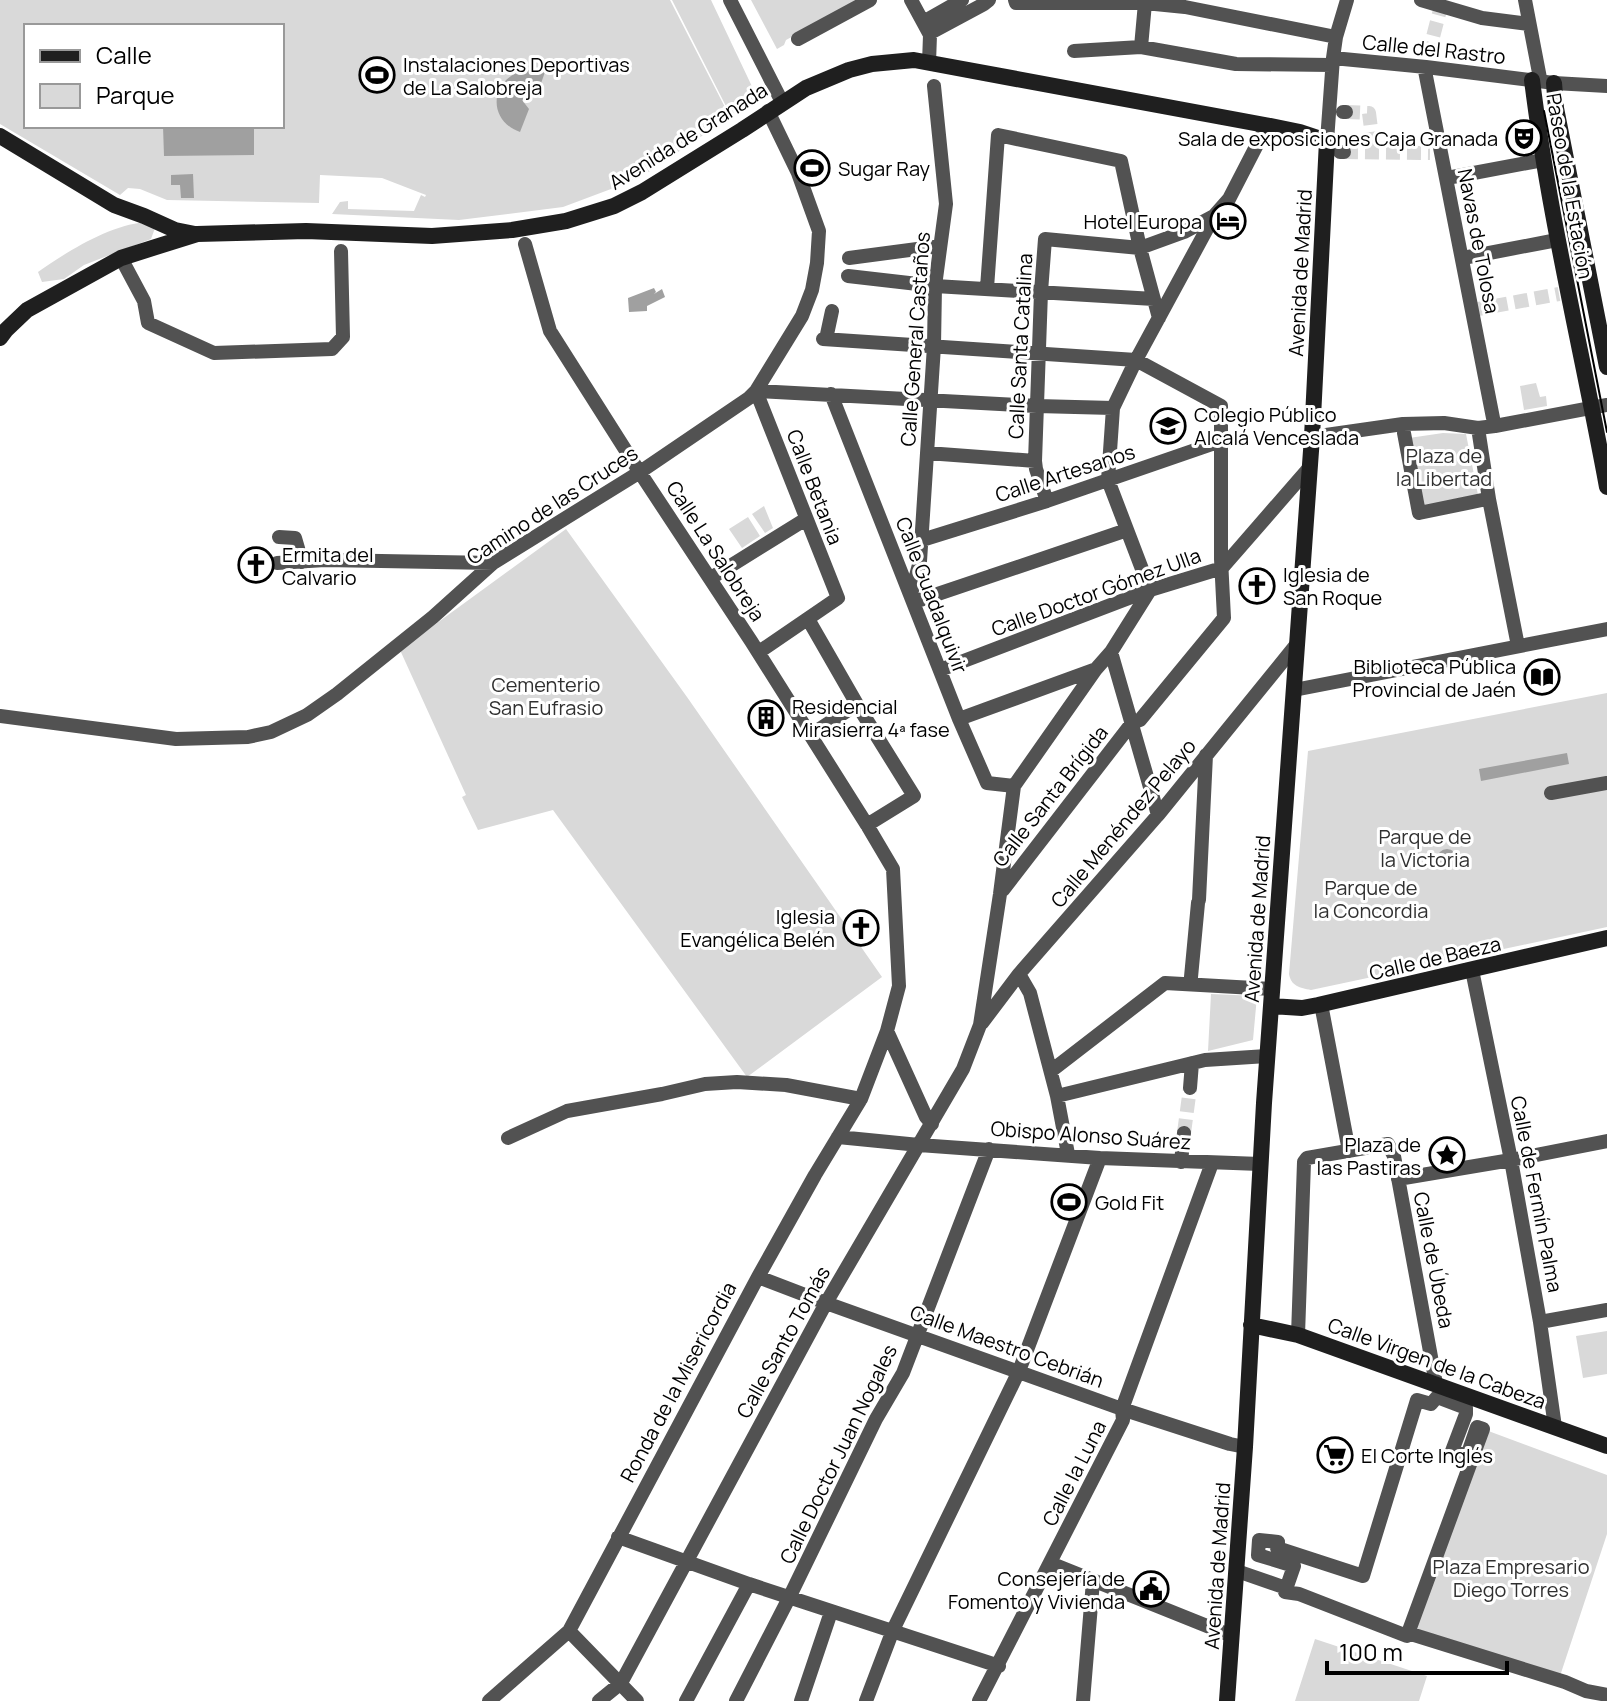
<svg xmlns="http://www.w3.org/2000/svg" width="1607" height="1701" font-family="Manrope,sans-serif">
	<style>
		.green { fill: #d9d9d9; fill-rule: evenodd }
		.water { fill: #a0a0a0 }
		.lines { fill: none; stroke-linecap: round; stroke-linejoin: round }
		.street-tunnel { stroke: #d9d9d9; stroke-width: 14; stroke-dasharray: 14 7; stroke-linecap: butt }
		.street { stroke: #525252; stroke-width: 14 }
		.secondary { stroke: #1f1f1f; stroke-width: 16 }
		.tram { stroke: #000; stroke-width: 2 }
		.labels { text-anchor: middle; dominant-baseline: central; stroke-width: 6; stroke-linejoin: round; paint-order: stroke }
		.street-label { font-size: 20px; fill: #000; stroke: #fff }
		.poi-label { font-size: 20px; fill: #000; stroke: #fff; text-anchor: start }
		.park-label { font-size: 20px; fill: #303030; stroke: #fff }
	</style>
	<rect width="100%" height="100%" fill="#fff"/>
	<!-- green -->
	<path class="green" d="M0,0H670L730,117L647,173L619,186L563,207L459,220L332,214L340,202L348,201V209L414,211L421,195L425,197L426,195L382,178L320,175L319,203L167,200L140,189L128,188L120,195L0,124ZM26,26H282V126H26Z
		M672,0H711L757,97L731,116Z
		M751,0H860L786,40L784,45L777,49Z
		M145,222L155,228L151,239L84,265L64,279L42,282L38,272C68,251 108,226 145,222Z
		M1536,383L1540,397L1546,396L1547,406L1524,410L1520,386Z
		M1443,433L1466,434L1478,495L1424,506L1409,438Z
		M764,506L773,528L765,533L752,514Z
		M748,517L760,536L742,548L729,529Z
		M566,529L687,697L882,977L747,1077L553,810L478,830L462,797L466,795L400,650Z
		M1607,693V927L1311,990C1300,988 1291,986 1289,974L1308,751Z
		M1211,994L1257,996L1253,1040L1208,1051Z
		M1607,1331V1374L1583,1378L1576,1336Z
		M1483,1429L1607,1475V1534L1560,1676L1411,1627Z
		M1315,1639L1427,1676L1419,1701H1295Z"/>
	<!-- water -->
	<path class="water" d="M526,70L545,72L538,92L522,100L529,109L520,132C486,120 490,77 526,70Z
		M163,126H254V155L164,156Z
		M193,174L194,198H181L180,185H171V175Z
		M654,288L656,292L654,294L662,289L665,297L647,306V311L629,312L628,298Z
		M1567,753L1569,764L1481,781L1479,769Z
		M1437 859a10 10 0 1 1 20 0a10 10 0 1 1-20 0Z"/>
	<g class="lines">
		<!-- street-tunnel -->
		<path class="street-tunnel" d="M1428,56L1440,10
			M1346,112L1369,113L1374,152
			M1344,152L1430,153
			M1473,310L1559,294
			M1184,1133L1190,1088"/>
		<!-- street -->
		<path class="street" d="M730,0L782,102
			M911,0L930,35L929,63
			M1015,0L1016,3H1145L1185,7L1336,37
			M1421,0L1482,18L1529,24
			M1525,0L1540,78
			M923,22L962,0
			M930,33L984,4L989,0
			M798,39L870,0
			M1141,47L1145,3
			M1074,51L1141,47L1236,64L1332,65
			M1333,58L1426,67L1554,83L1607,86
			M1425,71L1493,418
			M1343,112H1346
			M1327,141L1333,58L1336,37L1347,0
			M1340,152H1344
			M1447,178L1543,160
			M121,258L144,301L148,323L214,353L332,349L343,337L341,251
			M849,258L940,246
			M1463,258L1557,240
			M848,276L935,286L1154,299
			M987,288L998,135L1121,161L1140,248L1159,318
			M823,339L1136,360L1221,406V559L1224,618L1140,720L1132,723L1003,890
			M826,339L832,311
			M831,394L959,719L987,783L1014,786
			M1478,428L1489,499L1518,646
			M1404,433L1419,513L1482,500
			M1312,437L1403,424L1444,423L1478,428L1495,426L1607,405
			M927,453L1035,461
			M1047,501L1036,469L1035,461L1041,292L1045,239L1140,248L1184,232L1214,216
			M279,537L295,538L302,562
			M922,540L1047,501L1221,441
			M277,563L325,560L493,563
			M1222,568L1309,468
			M711,578L806,519
			M911,594L920,561L934,346L935,286L946,204L934,86
			M914,602L1127,530
			M808,619L858,706L914,796L867,825
			M759,652L838,598L756,391L1037,406L1113,408
			M1111,652L1158,815
			M940,670L1150,590L1222,568
			M1294,690L1607,629
			M0,716L176,739L248,737L271,732L307,715L337,694L433,617L493,563L640,472L749,398L756,391L802,316L812,290L817,263L819,231L798,173L768,111
			M959,719L1096,669
			M818,730L850,709
			M1551,793L1607,783
			M1199,900L1206,755
			M1472,970L1511,1160L1540,1322L1555,1427
			M1019,974L1030,993L1057,1096L1068,1154
			M1191,977L1198,903
			M1321,1004L1349,1151
			M982,1023L1019,974L1158,815L1296,645
			M887,1031L926,1117L932,1124
			M1051,1071L1165,983L1272,989
			M1190,1088L1192,1063
			M1057,1096L1205,1060L1267,1056
			M838,1137L919,1145L1100,1158L1260,1164
			M508,1138L567,1111L662,1094L705,1084L737,1082L786,1085L861,1099
			M1181,1162L1184,1133
			M1398,1179L1511,1160L1607,1141
			M758,1277L826,1303L1122,1409L1230,1444L1245,1447
			M1540,1322L1607,1310
			M1298,1335L1304,1162L1307,1158L1388,1144L1394,1156L1436,1384
			M1437,1397L1466,1408V1414L1452,1451L1467,1456L1477,1427L1483,1429L1407,1636L1299,1594L1285,1592L1294,1566L1258,1555L1259,1540L1278,1542L1277,1548L1363,1576L1417,1400L1431,1404Z
			M618,1537L749,1584L999,1666
			M1050,1563L1232,1636
			M1237,1571L1286,1588
			M569,1631L637,1701
			M1411,1634L1565,1682L1586,1691L1607,1695
			M489,1701L569,1631L758,1277L815,1175L861,1099L887,1031L899,986L893,869L867,825L751,641L635,465L550,331L525,244
			M599,1701L621,1683L826,1303L963,1069L980,1025L1000,894L1014,786L1096,669L1111,652L1150,590L1108,480L1113,408L1136,360L1214,216L1229,199L1262,135L1265,125
			M686,1701L749,1584
			M736,1701L789,1598L876,1419L903,1373L989,1149
			M801,1701L831,1612
			M866,1701L893,1630L1019,1371L1100,1158
			M979,1701L1123,1420L1122,1409L1212,1163
			M1083,1701L1093,1581"/>
		<!-- secondary -->
		<path class="secondary" d="M1532,80C1549,217 1582,351 1607,487
			M1554,83L1556,108L1607,367
			M0,136L114,205L144,216L175,230L195,234
			M0,338L6,330L27,310L121,258L197,234L306,231L432,236L512,230L566,221L614,206L642,192L742,130L806,88L849,70L872,64L914,60L1265,125L1300,132L1327,141L1312,437L1264,1103L1245,1447L1227,1701
			M1271,1006L1302,1008L1318,1005L1607,938
			M1251,1325L1298,1335L1607,1446"/>
		<!-- tram -->
		<path class="tram" d="M1544,111L1607,432"/>
	</g>
	<!-- icons -->
	<defs>
		<symbol id="stadium-ring" viewBox="-11 -11 22 22"><circle r="9.5" fill="#fff" stroke="#000" stroke-width="1.5"/><path d="M0-5a6.5 5 0 1 0 0 10a6.5 5 0 1 0 0-10ZM-3.5-1.8h7v3.6h-7Z" fill="#000"/></symbol>
		<symbol id="theatre-ring" viewBox="-11 -11 22 22"><circle r="9.5" fill="#fff" stroke="#000" stroke-width="1.5"/><path d="M-5-5.5Q0-4 5-5.5V0Q5 5 0 6Q-5 5-5 0ZM-3.3-2.5H-1v1.5H-3.3ZM1-2.5H3.3v1.5H1ZM-2.8 1Q0 5.5 2.8 1Z" fill="#000"/></symbol>
		<symbol id="hotel-ring" viewBox="-11 -11 22 22"><circle r="9.5" fill="#fff" stroke="#000" stroke-width="1.5"/><path d="M-6-4.5h1.5V1H6V5H4.5V3h-9V5H-6ZM-4 0a1.8 1.8 0 1 1 3.6 0ZM.5 0V-2.5h3Q6-2.5 6 0Z" fill="#000"/></symbol>
		<symbol id="school-ring" viewBox="-11 -11 22 22"><circle r="9.5" fill="#fff" stroke="#000" stroke-width="1.5"/><path d="M0-5L7-2L0 1L-7-2ZM-4 1L0 2.5L4 1V4Q0 6-4 4Z" fill="#000"/></symbol>
		<symbol id="church-ring" viewBox="-11 -11 22 22"><circle r="9.5" fill="#fff" stroke="#000" stroke-width="1.5"/><path d="M-1.2-6h2.4v3.5h3.3v2.4h-3.3V6h-2.4V-.1h-3.3v-2.4h3.3Z" fill="#000"/></symbol>
		<symbol id="library-ring" viewBox="-11 -11 22 22"><circle r="9.5" fill="#fff" stroke="#000" stroke-width="1.5"/><path d="M-6-4Q-3-5.5-.7-3.5V5Q-3 3-6 4ZM6-4Q3-5.5 .7-3.5V5Q3 3 6 4Z" fill="#000"/></symbol>
		<symbol id="building-ring" viewBox="-11 -11 22 22"><circle r="9.5" fill="#fff" stroke="#000" stroke-width="1.5"/><path d="M-4-6H4V6H1V3H-1V6H-4ZM-2.5-4.3h1.7v1.8h-1.7ZM.8-4.3h1.7v1.8H.8ZM-2.5-1h1.7V.8h-1.7ZM.8-1h1.7V.8H.8Z" fill="#000"/></symbol>
		<symbol id="sight-ring" viewBox="-11 -11 22 22"><circle r="9.5" fill="#fff" stroke="#000" stroke-width="1.5"/><path d="M0-6L1.8-2.2L6-1.7L2.9 1.2L3.7 5.4L0 3.3L-3.7 5.4L-2.9 1.2L-6-1.7L-1.8-2.2Z" fill="#000"/></symbol>
		<symbol id="supermarket-ring" viewBox="-11 -11 22 22"><circle r="9.5" fill="#fff" stroke="#000" stroke-width="1.5"/><path d="M-6-5.5h2.5l.6 2H6L4.5 2H-2.5L-4.4-4H-6ZM-1.5 3.2a1.3 1.3 0 1 0 .1 0ZM3 3.2a1.3 1.3 0 1 0 .1 0Z" fill="#000"/></symbol>
		<symbol id="civic-ring" viewBox="-11 -11 22 22"><circle r="9.5" fill="#fff" stroke="#000" stroke-width="1.5"/><path d="M-.6-6.5H3V-4.5H.6V-3L4-1V1h2V6H-6V1h2V-1L-.6-3ZM-1.2 2.5V6h2.4V2.5Z" fill="#000"/></symbol>
	</defs>
	<g fill-rule="evenodd">
		<use href="#stadium-ring" x="357" y="55" width="40" height="40"/>
		<use href="#theatre-ring" x="1504" y="118" width="40" height="40"/>
		<use href="#stadium-ring" x="792" y="148" width="40" height="40"/>
		<use href="#hotel-ring" x="1208" y="201" width="40" height="40"/>
		<use href="#school-ring" x="1148" y="406" width="40" height="40"/>
		<use href="#church-ring" x="236" y="545" width="40" height="40"/>
		<use href="#church-ring" x="1237" y="566" width="40" height="40"/>
		<use href="#library-ring" x="1522" y="657" width="40" height="40"/>
		<use href="#building-ring" x="746" y="698" width="40" height="40"/>
		<use href="#church-ring" x="841" y="908" width="40" height="40"/>
		<use href="#sight-ring" x="1427" y="1135" width="40" height="40"/>
		<use href="#stadium-ring" x="1049" y="1182" width="40" height="40"/>
		<use href="#supermarket-ring" x="1315" y="1435" width="40" height="40"/>
		<use href="#civic-ring" x="1131" y="1569" width="40" height="40"/>
	</g>
	<g class="labels">
		<!-- street labels -->
		<g class="street-label">
			<text transform="translate(1434 49) rotate(6)">Calle del Rastro</text>
			<text transform="translate(688 136) rotate(-32)">Avenida de Granada</text>
			<text transform="translate(1570 186) rotate(80)">Paseo de la Estación</text>
			<text transform="translate(1479 241) rotate(79)">Navas de Tolosa</text>
			<text transform="translate(1300 273) rotate(-87)">Avenida de Madrid</text>
			<text transform="translate(915 339) rotate(-86)">Calle General Castaños</text>
			<text transform="translate(1020 346) rotate(-87)">Calle Santa Catalina</text>
			<text transform="translate(1065 473) rotate(-18)">Calle Artesanos</text>
			<text transform="translate(815 487) rotate(69)">Calle Betania</text>
			<text transform="translate(552 505) rotate(-33)">Camino de las Cruces</text>
			<text transform="translate(716 551) rotate(57)">Calle La Salobreja</text>
			<text transform="translate(1096 592) rotate(-20)">Calle Doctor Gómez Ulla</text>
			<text transform="translate(932 595) rotate(69)">Calle Guadalquivir</text>
			<text transform="translate(1050 796) rotate(-52)">Calle Santa Brígida</text>
			<text transform="translate(1123 823) rotate(-50)">Calle Menéndez Pelayo</text>
			<text transform="translate(1257 919) rotate(-86)">Avenida de Madrid</text>
			<text transform="translate(1435 958) rotate(-13)">Calle de Baeza</text>
			<text transform="translate(1091 1135) rotate(4)">Obispo Alonso Suárez</text>
			<text transform="translate(1537 1194) rotate(79)">Calle de Fermín Palma</text>
			<text transform="translate(1434 1260) rotate(79)">Calle de Úbeda</text>
			<text transform="translate(783 1342) rotate(-61)">Calle Santo Tomás</text>
			<text transform="translate(1007 1346) rotate(20)">Calle Maestro Cebrián</text>
			<text transform="translate(1437 1363) rotate(20)">Calle Virgen de la Cabeza</text>
			<text transform="translate(678 1382) rotate(-62)">Ronda de la Misericordia</text>
			<text transform="translate(838 1454) rotate(-64)">Calle Doctor Juan Nogales</text>
			<text transform="translate(1074 1473) rotate(-63)">Calle la Luna</text>
			<text transform="translate(1217 1566) rotate(-86)">Avenida de Madrid</text>
		</g>
		<!-- poi labels -->
		<g class="poi-label">
			<text x="403" y="64">Instalaciones Deportivas<tspan x="403" dy="23">de La Salobreja</tspan></text>
			<text x="1498" y="138" text-anchor="end">Sala de exposiciones Caja Granada</text>
			<text x="838" y="168">Sugar Ray</text>
			<text x="1202" y="221" text-anchor="end">Hotel Europa</text>
			<text x="1194" y="414">Colegio Público<tspan x="1194" dy="23">Alcalá Venceslada</tspan></text>
			<text x="282" y="554">Ermita del<tspan x="282" dy="23">Calvario</tspan></text>
			<text x="1283" y="574">Iglesia de<tspan x="1283" dy="23">San Roque</tspan></text>
			<text x="1516" y="666" text-anchor="end">Biblioteca Pública<tspan x="1516" dy="23">Provincial de Jaén</tspan></text>
			<text x="792" y="706">Residencial<tspan x="792" dy="23">Mirasierra 4ª fase</tspan></text>
			<text x="835" y="916" text-anchor="end">Iglesia<tspan x="835" dy="23">Evangélica Belén</tspan></text>
			<text x="1421" y="1144" text-anchor="end">Plaza de<tspan x="1421" dy="23">las Pastiras</tspan></text>
			<text x="1095" y="1202">Gold Fit</text>
			<text x="1361" y="1455">El Corte Inglés</text>
			<text x="1125" y="1578" text-anchor="end">Consejería de<tspan x="1125" dy="23">Fomento y Vivienda</tspan></text>
		</g>
		<!-- park labels -->
		<g class="park-label">
			<text x="1444" y="455">Plaza de<tspan x="1444" dy="23">la Libertad</tspan></text>
			<text x="546" y="684">Cementerio<tspan x="546" dy="23">San Eufrasio</tspan></text>
			<text x="1425" y="836">Parque de<tspan x="1425" dy="23">la Victoria</tspan></text>
			<text x="1371" y="887">Parque de<tspan x="1371" dy="23">la Concordia</tspan></text>
			<text x="1511" y="1566">Plaza Empresario<tspan x="1511" dy="23">Diego Torres</tspan></text>
		</g>
	</g>
	<!-- legend -->
	<rect x="24" y="24" width="260" height="104" fill="#ffffff" stroke="#999999" stroke-width="2"/>
	<rect x="40" y="50" width="40" height="12" fill="#1f1f1f" stroke="#999999" stroke-width="2"/>
	<text x="96" y="64" font-size="24" fill="#000000">Calle</text>
	<rect x="40" y="84" width="40" height="24" fill="#d9d9d9" stroke="#999999" stroke-width="2"/>
	<text x="96" y="104" font-size="24" fill="#000000">Parque</text>
	<!-- scale -->
	<path d="M1327 1661v12h180v-12" fill="none" stroke="#000000" stroke-width="4"/>
	<text x="1339" y="1661" font-size="24" fill="#000000" stroke="#ffffff" stroke-width="6" paint-order="stroke">100 m</text>
</svg>
